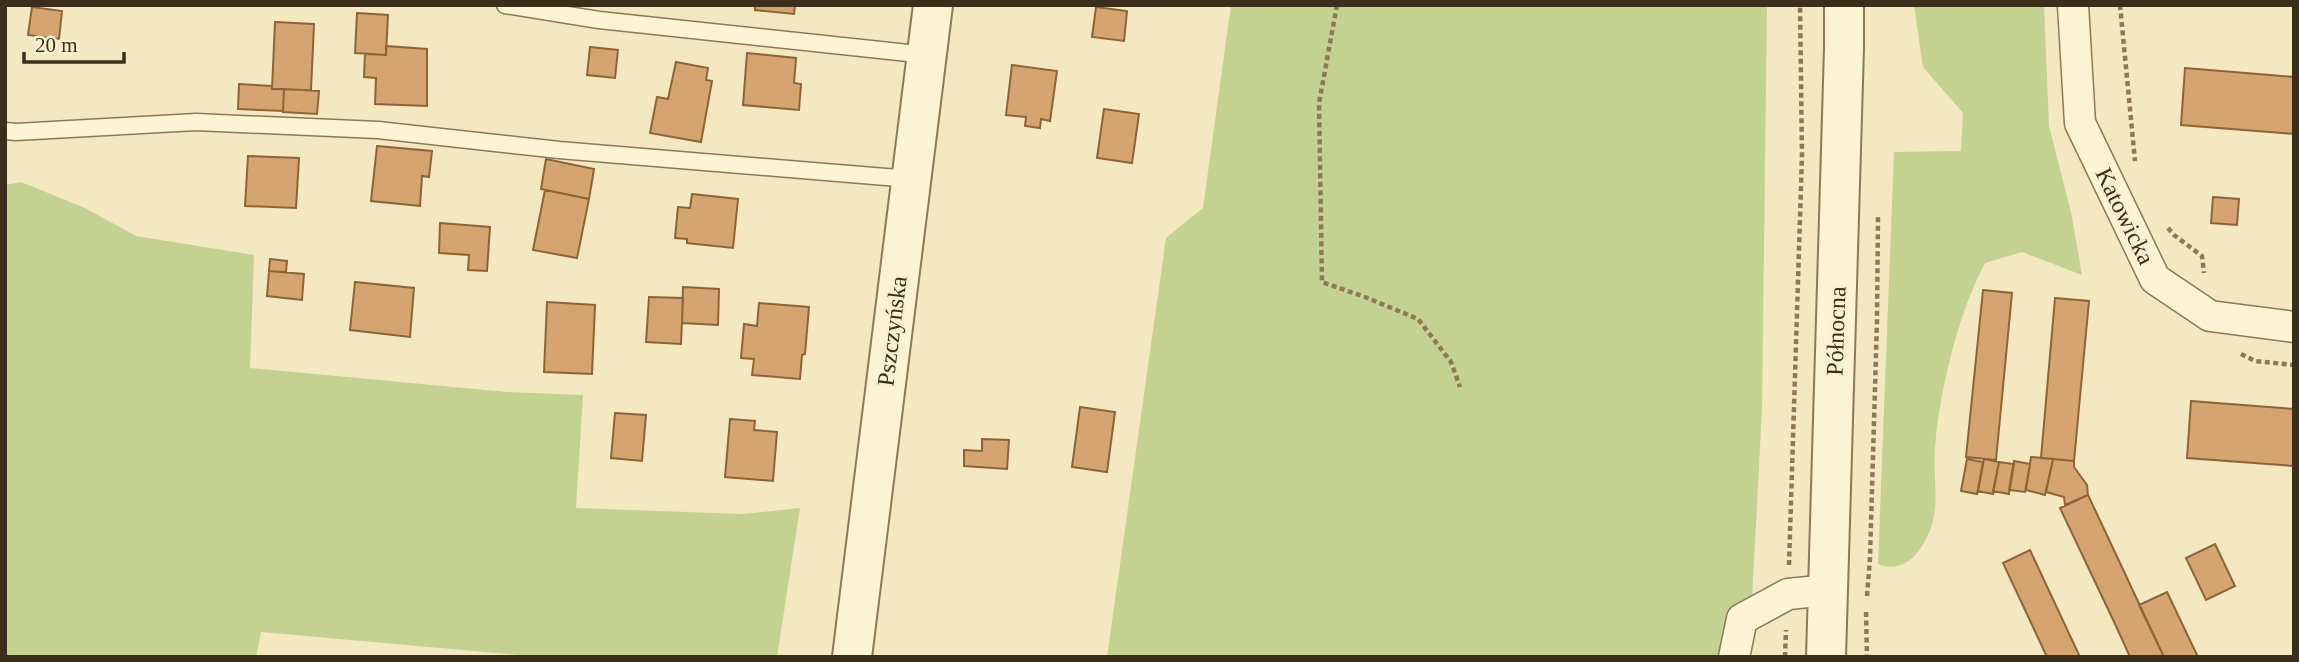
<svg xmlns="http://www.w3.org/2000/svg" width="2299" height="662" font-family="'Times New Roman',serif">
	<style>
		.green { fill: #c4d291 }
		.building { fill: #d5a470; stroke: #8f6338; stroke-width: 2 }
		.lines { fill: none; stroke-linecap: round; stroke-linejoin: round }
		.service-casing { stroke: #8e7855; stroke-width: 19 }
		.minor-casing { stroke: #8e7855; stroke-width: 33 }
		.tertiary-casing { stroke: #8e7855; stroke-width: 42 }
		.path { stroke: #8e7855; stroke-width: 4.5; stroke-dasharray: 5 3.5; stroke-linecap: butt }
		.service { stroke: #fdf4d3; stroke-width: 16 }
		.minor { stroke: #fdf4d3; stroke-width: 30 }
		.tertiary { stroke: #fdf4d3; stroke-width: 38 }
		.labels { text-anchor: middle; dominant-baseline: central; stroke-width: 6; stroke-linejoin: round; paint-order: stroke }
		.street-label { font-size: 24px; fill: #3b2e1b; stroke: #f9f1cf }
	</style>
	<rect width="100%" height="100%" fill="#f3e8bf"/>
	<!-- green -->
	<path class="green" d="M1231,5H1767L1762,409L1749,657H1107L1166,238L1203,208Z
		M1914,5H2044L2049,126L2072,217L2082,275L2022,252L1985,263C1958,314 1940,389 1935,447C1932,477 1942,508 1927,537C1917,558 1901,573 1878,564L1894,152L1961,151L1963,113L1923,67Z
		M21,182L85,208L136,236L254,255L250,368L507,392L583,395L576,508L743,514L800,508L777,657H542L261,632L256,657H5V185Z"/>
	<!-- building -->
	<path class="building" d="M755,5H795L794,14L755,10Z
		M32,7L62,11L59,39L28,35Z
		M1096,7L1127,11L1124,41L1092,37Z
		M357,13L388,15L386,55L355,53Z
		M275,22L314,24L311,90L272,89Z
		M386,46L427,49V106L375,104L376,78L364,77L365,54L386,55Z
		M590,47L618,50L615,78L587,75Z
		M747,53L796,58L794,83L801,84L799,110L743,105Z
		M676,62L708,68L706,80L712,81L701,142L650,133L657,97L668,99Z
		M1012,65L1057,71L1050,121L1041,119L1040,128L1025,126L1026,117L1006,115Z
		M2185,68L2294,77V134L2181,125Z
		M239,84L272,86V89H284L283,111L238,109Z
		M284,89L319,91L317,114L283,112Z
		M1104,109L1139,114L1132,163L1097,158Z
		M377,146L432,151L429,177L422,176L420,206L371,201Z
		M248,156L299,158L296,208L245,206Z
		M546,159L594,169L589,199L541,189Z
		M545,190L589,199L577,258L533,250Z
		M692,194L738,199L733,248L687,243V239L675,238L678,207L690,208Z
		M2213,197L2239,199L2237,225L2211,223Z
		M440,223L490,227L487,271L468,270L469,255L439,253Z
		M270,259L287,261L286,272L269,271Z
		M269,271L304,274L302,300L267,296Z
		M355,282L414,288L410,337L350,330Z
		M683,287L719,289L718,325L682,323Z
		M1983,290L2012,293L1996,460L1966,457Z
		M649,297L683,298L681,344L646,342Z
		M2055,298L2089,301L2074,461L2041,458Z
		M547,302L595,305L592,374L544,372Z
		M759,303L809,307L805,354L802,355L800,379L752,375L754,359L741,358L744,324L757,326Z
		M2191,401L2294,409V466L2187,458Z
		M1080,407L1115,412L1107,472L1072,467Z
		M615,413L646,415L642,461L611,458Z
		M730,419L755,421L754,430L777,432L773,481L725,477Z
		M982,439L1009,440L1007,469L964,466V450L982,451Z
		M2031,457L2053,459L2045,495L2026,490Z
		M1967,459L1983,462L1977,494L1961,491Z
		M1984,459L1999,462L1993,494L1978,491Z
		M2053,459L2074,461V467L2087,485L2088,495L2065,505L2064,497L2046,492Z
		M2014,461L2030,464L2025,492L2009,490Z
		M1999,462L2014,464L2009,494L1993,491Z
		M2088,495L2120,563L2164,657H2130L2116,626L2060,508Z
		M2215,544L2235,586L2206,600L2186,558Z
		M2030,550L2080,657H2047L2003,563Z
		M2167,592L2198,657H2164L2139,605Z"/>
	<g class="lines">
		<defs>
			<path id="service" d="M505,5L599,20L927,55
				M5,131L16,132L196,122L378,130L559,150L910,179"/>
			<path id="minor" d="M2073,5L2080,123L2155,279L2210,316L2294,327
				M1734,657L1742,619L1788,594L1829,590"/>
			<path id="tertiary" d="M852,657L933,5
				M1826,657L1844,48V5"/>
		</defs>
		<!-- service casing -->
		<use href="#service" class="service-casing"/>
		<!-- minor casing -->
		<use href="#minor" class="minor-casing"/>
		<!-- tertiary casing -->
		<use href="#tertiary" class="tertiary-casing"/>
		<!-- path -->
		<path class="path" d="M1337,5L1319,103L1322,282L1365,297L1418,319L1451,362L1460,387
			M2120,5L2135,161
			M2168,228L2174,235L2202,256L2204,273
			M2241,354L2255,361L2294,365
			M1789,565L1802,155L1800,5
			M1867,596L1870,558L1877,320L1878,217
			M1866,612L1867,657
			M1785,657L1786,630"/>
		<!-- service -->
		<use href="#service" class="service"/>
		<!-- minor -->
		<use href="#minor" class="minor"/>
		<!-- tertiary -->
		<use href="#tertiary" class="tertiary"/>
	</g>
	<g class="labels">
		<!-- street labels -->
		<g class="street-label">
			<text transform="translate(2125 216) rotate(64)">Katowicka</text>
			<text transform="translate(892 331) rotate(-83)">Pszczyńska</text>
			<text transform="translate(1836 331) rotate(-88)">Północna</text>
		</g>
	</g>
	<!-- border -->
	<rect width="2299" height="662" fill="none" stroke="#3b2e1b" stroke-width="14"/>
	<!-- scale -->
	<path d="M24 52v10h100v-10" fill="none" stroke="#3b2e1b" stroke-width="3.5"/>
	<text x="35" y="52" font-size="21" fill="#3b2e1b" stroke="#f9f1cf" stroke-width="5" paint-order="stroke">20 m</text>
</svg>
